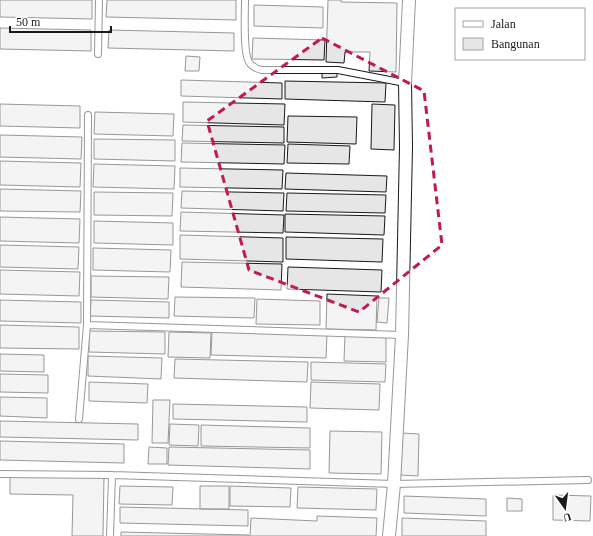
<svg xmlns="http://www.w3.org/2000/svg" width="593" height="536" font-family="'Times New Roman',serif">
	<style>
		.building { fill: #e6e6e6; stroke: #1a1a1a }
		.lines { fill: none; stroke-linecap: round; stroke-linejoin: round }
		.service-casing { stroke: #1a1a1a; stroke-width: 8 }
		.minor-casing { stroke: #1a1a1a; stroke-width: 14 }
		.service { stroke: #fff; stroke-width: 6 }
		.minor { stroke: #fff; stroke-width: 12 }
		.marked { fill: none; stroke: #c2185b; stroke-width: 3; stroke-dasharray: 8 5; stroke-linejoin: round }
	</style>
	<rect width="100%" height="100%" fill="#fff"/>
	<!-- building -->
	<path class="building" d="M0,0H92V19L0,17Z
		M107,0H236V20L106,17Z
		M328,0H341V2L397,3L396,72L369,71L370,52H345L344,63L326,62Z
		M254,5L323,7V28L254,26Z
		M0,28L91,30V51L0,49Z
		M109,30L234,33V51L108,48Z
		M253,38L325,40L324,60L252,59Z
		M186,56L200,57L199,71H185Z
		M322,73H337V77L322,78Z
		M181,80L282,83V99L181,96Z
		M285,81L386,83L385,102L285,99Z
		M183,102L285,104L284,125L183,122Z
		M0,104L80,106V128L0,126Z
		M372,104L395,105L394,150L371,149Z
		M95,112L174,114L173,136L94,134Z
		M288,116L357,117L356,144L287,142Z
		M183,125L284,127V143L182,141Z
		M0,135L82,137L81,159L0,157Z
		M94,139L175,140V161L94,159Z
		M182,143L285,145L284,164L181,162Z
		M288,144L350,146L349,164L287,163Z
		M0,161L81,163L80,187L0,185Z
		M94,164L175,166L174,189L93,187Z
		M180,168L283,170L282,189L180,187Z
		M286,173L387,176L386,192L285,189Z
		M0,189L81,191L80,212L0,211Z
		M182,191L284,193L283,211L181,208Z
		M94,192L173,193L172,216L94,215Z
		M287,193L386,195L385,213L286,211Z
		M181,212L284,215L283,233L180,231Z
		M285,214L385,216L384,235L285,232Z
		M0,217L80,219L79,243L0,241Z
		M94,221L173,223V245L94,243Z
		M180,235L283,238V262L180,259Z
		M286,237L383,239L382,262L286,259Z
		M0,245L79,247L78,269L0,267Z
		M93,248L171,250L170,272L93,270Z
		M182,262L282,264L281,290L181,287Z
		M288,267L382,270L381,292L287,289Z
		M0,270L80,272L79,296L0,294Z
		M91,276L169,277L168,299L91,297Z
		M327,294L377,296L376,330L326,329Z
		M175,297L255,298L254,318L174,316Z
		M379,298H389L387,323L377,322Z
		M257,299L320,301V325L256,324Z
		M0,300L81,302V323L0,321Z
		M91,300L169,302V318L90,316Z
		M0,325L79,327V349L0,348Z
		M89,331L165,332V354L89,352Z
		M169,332L211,333L210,358L168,357Z
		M212,332L327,334L326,358L211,355Z
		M345,335L386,336V362L344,361Z
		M0,354L44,355V372L0,371Z
		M88,356L162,358L161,379L88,376Z
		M175,359L308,362L307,382L174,378Z
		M311,362L386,364L385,382L311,380Z
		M0,374L48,375V393L0,392Z
		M89,382L148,384L147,403L89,401Z
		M311,382L380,384L379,410L310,408Z
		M0,397L47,398V418L0,416Z
		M153,400H170L168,443H152Z
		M173,404L307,407V422L173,419Z
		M0,421L138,424V440L0,437Z
		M170,424L199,425L198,446L169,445Z
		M201,425L310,428V448L201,446Z
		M330,431L382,432L381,474L329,473Z
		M402,433L419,434L418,476L400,475Z
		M0,441L124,444V463L0,460Z
		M149,447L167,448V464H148Z
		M169,447L310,450V469L168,465Z
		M10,475L104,477L103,536H72L73,495L10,494Z
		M120,486L173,487L172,505L119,504Z
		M200,486H229V509H200Z
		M230,486L291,488L290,507L230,506Z
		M298,487L377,489L376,510L297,508Z
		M553,495L591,496L590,521L553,520Z
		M404,496L486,499V516L404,513Z
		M507,498L522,499V511H507Z
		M120,507L248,510V526L120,523Z
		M317,516L377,518L376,536H250L251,518L317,521Z
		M402,518L486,521V536H402Z
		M121,532L249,535V536H121Z"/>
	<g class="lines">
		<defs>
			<path id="service" d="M245,0C245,13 243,53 249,62C252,67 257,69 262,70H338L405,83
				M98,54L99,0
				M87,325L402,335
				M79,419L87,325L88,115
				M0,474L112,475L394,484L588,480
				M110,536L112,475"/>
			<path id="minor" d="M389,536L394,484L402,335L406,147L405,83L409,0"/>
		</defs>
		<!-- service casing -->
		<use href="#service" class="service-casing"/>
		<!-- minor casing -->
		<use href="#minor" class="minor-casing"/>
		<!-- service -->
		<use href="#service" class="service"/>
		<!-- minor -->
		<use href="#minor" class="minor"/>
	</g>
	<!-- marked area -->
	<path d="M0 0H593V536H0ZM322,38L424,91L442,245L359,312L249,270L207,121Z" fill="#fff" fill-opacity=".55" fill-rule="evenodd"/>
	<path class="marked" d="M322,38L424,91L442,245L359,312L249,270L207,121Z"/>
	<!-- legend -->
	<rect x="455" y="8" width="130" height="52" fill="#ffffff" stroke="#a3a3a3"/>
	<rect x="463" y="21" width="20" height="6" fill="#ffffff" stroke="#a3a3a3"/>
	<text x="491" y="28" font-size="12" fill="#1a1a1a">Jalan</text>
	<rect x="463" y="38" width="20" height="12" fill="#e6e6e6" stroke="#a3a3a3"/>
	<text x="491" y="48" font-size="12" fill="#1a1a1a">Bangunan</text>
	<!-- north arrow -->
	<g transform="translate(565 508) rotate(166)" stroke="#ffffff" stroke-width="3" paint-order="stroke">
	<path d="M0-3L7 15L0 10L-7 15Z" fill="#1a1a1a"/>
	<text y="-6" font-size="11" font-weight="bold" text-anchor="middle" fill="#1a1a1a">U</text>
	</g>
	<!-- scale -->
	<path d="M10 26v6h101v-6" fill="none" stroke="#1a1a1a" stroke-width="2"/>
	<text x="16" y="26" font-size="12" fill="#1a1a1a" stroke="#ffffff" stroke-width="3" paint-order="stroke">50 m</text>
</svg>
